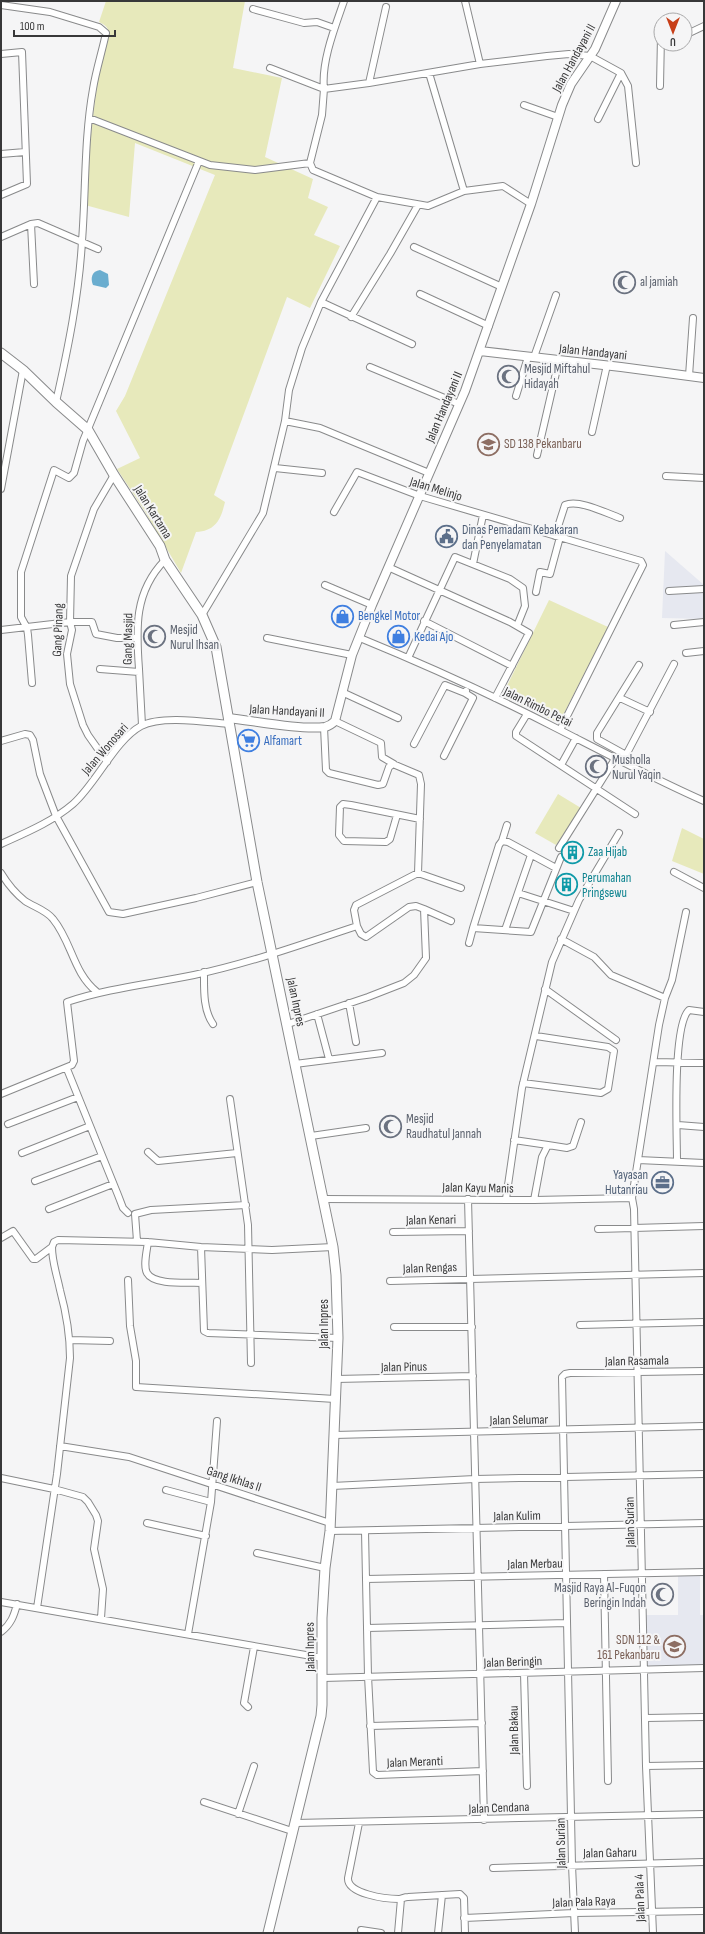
<svg xmlns="http://www.w3.org/2000/svg" width="705" height="1934" font-family="'Sofia Sans Condensed',sans-serif">
	<style>
		.built { fill: #e6e8f0 }
		.green { fill: #e7e9bb }
		.water { fill: #6aadcf }
		.lines { fill: none; stroke-linecap: round; stroke-linejoin: round }
		.minor-casing { stroke: #898a8b; stroke-width: 8 }
		.tertiary-casing { stroke: #898a8b; stroke-width: 10 }
		.secondary-casing { stroke: #898a8b; stroke-width: 11 }
		.minor { stroke: #fff; stroke-width: 6 }
		.tertiary { stroke: #fff; stroke-width: 8 }
		.secondary { stroke: #fff; stroke-width: 9 }
		.labels { text-anchor: middle; dominant-baseline: central; stroke-width: 4; stroke-linejoin: round; paint-order: stroke }
		.street-label { font-size: 13px; fill: #383839; stroke: #f5f5f6 }
		.worship-label { font-size: 13px; fill: #5b616d; stroke: #f5f5f6; text-anchor: start }
		.education-label { font-size: 13px; fill: #785e54; stroke: #f5f5f6; text-anchor: start }
		.service-label { font-size: 13px; fill: #4e5e75; stroke: #f5f5f6; text-anchor: start }
		.shop-label { font-size: 13px; fill: #366cbe; stroke: #f5f5f6; text-anchor: start }
		.culture-label { font-size: 13px; fill: #0d838f; stroke: #f5f5f6; text-anchor: start }
	</style>
	<rect width="100%" height="100%" fill="#f5f5f6"/>
	<!-- built -->
	<path class="built" d="M665,551L704,585V619L662,618Z
		M700,1574V1615H704V1665L647,1666L646,1615H678V1575Z"/>
	<!-- green -->
	<path class="green" d="M106,1H245L233,68L282,78L265,157L313,179L308,198L328,207L314,235L340,246L310,308L287,297L214,495L225,502C221,519 216,531 196,532L181,573L144,510L117,469L140,458L116,411L125,396L215,175L135,143L129,217L85,205C89,157 92,110 101,63C103,53 111,40 108,30C107,26 103,24 99,22Z
		M549,600L608,627L559,723L502,696Z
		M558,794L581,808L556,845L535,833Z
		M682,828L704,839V874L672,861Z"/>
	<!-- water -->
	<path class="water" d="M100,270L108,274L109,285L106,288L93,285C90,278 92,271 100,270Z"/>
	<g class="lines">
		<defs>
			<path id="minor" d="M465,1L480,64
				M1,5L50,12L99,27L106,33C102,52 96,70 93,89C84,139 86,190 82,241C79,295 68,349 56,402
				M253,9L304,23L317,22L334,28
				M685,35L704,26
				M1,54L22,52L27,184L1,195
				M270,68L324,89C321,62 335,27 344,1
				M429,73L464,191
				M369,83L386,7
				M660,86L661,36
				M524,105L558,117
				M89,118L210,165L255,170L310,163
				M598,119L621,73
				M1,154L25,152
				M531,204L503,186L464,191L428,206L377,197L313,170L310,163L322,115L324,89L369,83L480,64L547,56L569,54L590,56L621,73L628,86L636,163
				M31,224L34,284
				M1,237L31,224L38,223L98,249
				M414,247L502,287
				M420,294L489,326
				M321,302L412,344
				M351,317L390,254L418,205
				M534,357L556,295
				M370,367L459,404
				M689,376L693,318
				M516,396L528,357
				M285,421L320,428L429,473
				M592,432L607,365
				M537,455L559,360
				M275,468L322,473
				M666,476L704,478
				M1,489L23,370
				M334,512L357,472L420,496L641,561L643,565L560,730
				M555,536L565,505C579,499 606,513 620,518
				M473,564L483,515
				M388,567L510,622L529,633L495,698
				M325,585L372,605
				M669,591L704,589
				M536,592L540,572L550,574L560,537
				M202,615L263,513L285,421L289,390L302,348L321,302L377,197
				M424,621L512,666
				M674,625L704,622
				M1,630L70,622H92L96,634L117,638H137
				M267,638L352,655
				M360,638C426,665 492,695 556,728C605,753 654,779 704,801
				M686,653L704,651
				M408,658L455,557L510,579L523,588L525,606L517,626
				M100,669L139,672
				M32,683L28,635L27,628L21,617V572L54,470L69,478L74,473L83,441L199,161
				M344,693L398,718
				M620,698L650,712
				M527,714L516,732V736L635,814
				M335,721L381,743L382,757L394,764
				M142,725C141,706 140,688 139,669C136,628 134,592 165,560
				M324,727L326,770L329,773L378,785L383,784L389,767L393,764L419,775L421,784L418,873
				M1,741L25,734L30,735L33,740L40,774L56,816L109,912L123,914L196,898L257,882
				M414,744L445,685L465,693
				M626,755L597,739V733L639,665
				M444,756L473,698L465,693L466,691
				M625,757L674,664
				M107,762L88,735L83,725L70,684L67,654L72,630L70,622L71,576L94,509L114,475
				M561,765L576,738
				M397,815L390,839L386,842L344,841L339,835L340,807L343,804L351,805L420,819
				M502,841L507,825
				M1,844C25,833 52,822 73,804C96,784 115,740 141,726C161,715 206,722 229,724
				M559,848L615,759
				M556,868L508,842L502,841L499,845L473,928L531,932L561,857
				M674,872L704,888
				M1,873C7,883 15,893 25,901C34,907 46,910 53,919C72,942 73,973 97,992
				M518,893L574,911
				M424,909L451,921
				M357,926L354,910L356,905L418,873L461,888
				M505,930L531,855
				M561,939L594,957L611,975L665,998
				M469,943L473,928
				M204,972C204,989 203,1010 213,1024
				M545,989L616,1040
				M349,1003L356,1042
				M317,1014L329,1059
				M654,1062L704,1063
				M295,1064L382,1053
				M67,1069L118,1195L123,1208L128,1213
				M523,1083L601,1093L608,1089L614,1051L608,1047L536,1036
				M1,1094L72,1065L74,1061L67,1002C109,988 150,984 194,975C250,963 303,944 357,926L361,934L366,937L409,907L416,906L424,909L426,958L414,975L404,983L368,997L288,1024
				M230,1099L248,1225L251,1363
				M8,1124L78,1097
				M678,1125L704,1127
				M311,1136L366,1128
				M514,1140L548,1145
				M148,1152L158,1161L237,1153
				M22,1153L90,1126
				M638,1160L704,1163
				M677,1161C677,1135 672,1025 689,1010L704,1012
				M35,1181L102,1156
				M323,1199L534,1200L632,1198
				M468,1199L484,1820
				M506,1199L522,1088L552,962L579,900L619,833
				M534,1200L542,1157L548,1145L567,1148L573,1146L581,1122
				M49,1209L113,1184
				M598,1229L704,1226
				M393,1232L469,1231
				M1,1238L13,1231L33,1259H36L52,1247L54,1242L58,1240L148,1242L201,1247L272,1250L333,1247
				M137,1241L135,1214L151,1210L246,1205
				M148,1242C147,1250 143,1266 147,1273C154,1286 190,1282 202,1283
				M201,1247L204,1331L208,1333L338,1338
				M128,1280L130,1326L136,1361V1387L335,1399
				M390,1281L704,1273
				M580,1325L704,1322
				M394,1327H472
				M70,1340L110,1341
				M336,1379L473,1376
				M334,1435L704,1426
				M60,1446L129,1457L330,1523
				M1,1478L54,1489L83,1497L88,1502L96,1515L98,1521L94,1549L103,1589L101,1618
				M332,1486L475,1479L704,1474
				M166,1490L211,1502
				M147,1523L206,1536
				M330,1531L704,1523
				M365,1531L368,1676L373,1772L377,1775L483,1771
				M257,1553L325,1568
				M604,1574L608,1781
				M366,1579L704,1572
				M1,1602L323,1658
				M37,1608L57,1474L70,1358C70,1335 66,1312 60,1290C57,1275 52,1262 52,1247
				M367,1628L567,1623
				M1,1632C11,1624 14,1616 17,1604
				M188,1634L211,1502L217,1421
				M524,1673L527,1786
				M323,1678L704,1668
				M248,1707L244,1703L254,1647
				M646,1718L704,1717
				M370,1726L482,1723
				M646,1766L704,1765
				M204,1802L292,1831
				M238,1814L254,1766
				M295,1823L704,1814
				M359,1823L348,1878C347,1894 386,1899 399,1899C402,1899 404,1897 408,1897L460,1894L464,1898L465,1933
				M493,1868L704,1862
				M464,1918L574,1913L704,1911
				M361,1930L381,1933
				M398,1933L401,1899
				M438,1933L442,1895
				M575,1933L572,1865L562,1377L565,1374L570,1373L704,1371
				M653,1933L646,1766L634,1209L632,1198L659,1025L665,998L672,980L686,912"/>
			<path id="tertiary" d="M480,351L621,367L704,378
				M228,718C255,721 300,730 325,727C329,726 332,724 335,721L352,655L372,605L465,391L531,204L562,105L571,84L595,49L616,1"/>
			<path id="secondary" d="M1,353L23,370L56,402L88,430L114,475L160,546L165,560L202,615L216,647L257,882L333,1247L336,1275L338,1338L330,1531L325,1568L322,1618V1705L321,1716L268,1933"/>
		</defs>
		<!-- minor casing -->
		<use href="#minor" class="minor-casing"/>
		<!-- tertiary casing -->
		<use href="#tertiary" class="tertiary-casing"/>
		<!-- secondary casing -->
		<use href="#secondary" class="secondary-casing"/>
		<!-- minor -->
		<use href="#minor" class="minor"/>
		<!-- tertiary -->
		<use href="#tertiary" class="tertiary"/>
		<!-- secondary -->
		<use href="#secondary" class="secondary"/>
	</g>
	<!-- icons -->
	<defs>
		<symbol id="mosque-ring" viewBox="-11 -11 22 22"><circle r="9.5" fill="#f5f5f6" stroke="#6b7280" stroke-width="1.5"/><path d="M3.5-4.9A6 6 0 1 0 3.5 4.9A5 5 0 1 1 3.5-4.9Z" fill="#6b7280"/></symbol>
		<symbol id="school-ring" viewBox="-11 -11 22 22"><circle r="9.5" fill="#f5f5f6" stroke="#8d6e63" stroke-width="1.5"/><path d="M0-5L7-2L0 1L-7-2ZM-4 1L0 2.5L4 1V4Q0 6-4 4Z" fill="#8d6e63"/></symbol>
		<symbol id="civic-ring" viewBox="-11 -11 22 22"><circle r="9.5" fill="#f5f5f6" stroke="#5c6f8a" stroke-width="1.5"/><path d="M-.6-6.5H3V-4.5H.6V-3L4-1V1h2V6H-6V1h2V-1L-.6-3ZM-1.2 2.5V6h2.4V2.5Z" fill="#5c6f8a"/></symbol>
		<symbol id="shop-ring" viewBox="-11 -11 22 22"><circle r="9.5" fill="#f5f5f6" stroke="#3f7fe0" stroke-width="1.5"/><path d="M-5-2.5h2.3a2.7 3.5 0 0 1 5.4 0H5L5.5 6h-11ZM-1.5-2.5h3a1.5 2.3 0 0 0-3 0Z" fill="#3f7fe0"/></symbol>
		<symbol id="supermarket-ring" viewBox="-11 -11 22 22"><circle r="9.5" fill="#f5f5f6" stroke="#3f7fe0" stroke-width="1.5"/><path d="M-6-5.5h2.5l.6 2H6L4.5 2H-2.5L-4.4-4H-6ZM-1.5 3.2a1.3 1.3 0 1 0 .1 0ZM3 3.2a1.3 1.3 0 1 0 .1 0Z" fill="#3f7fe0"/></symbol>
		<symbol id="building-ring" viewBox="-11 -11 22 22"><circle r="9.5" fill="#f5f5f6" stroke="#0f9aa8" stroke-width="1.5"/><path d="M-4-6H4V6H1V3H-1V6H-4ZM-2.5-4.3h1.7v1.8h-1.7ZM.8-4.3h1.7v1.8H.8ZM-2.5-1h1.7V.8h-1.7ZM.8-1h1.7V.8H.8Z" fill="#0f9aa8"/></symbol>
		<symbol id="office-ring" viewBox="-11 -11 22 22"><circle r="9.5" fill="#f5f5f6" stroke="#5c6f8a" stroke-width="1.5"/><path d="M-6-3h4V-5.5h4V-3h4V5H-6ZM-1-4.5V-3h2v-1.5ZM-6 0V1H6V0Z" fill="#5c6f8a"/></symbol>
	</defs>
	<g fill-rule="evenodd">
		<use href="#mosque-ring" x="612" y="270" width="25" height="25"/>
		<use href="#mosque-ring" x="496" y="364" width="25" height="25"/>
		<use href="#school-ring" x="476" y="432" width="25" height="25"/>
		<use href="#civic-ring" x="434" y="524" width="25" height="25"/>
		<use href="#shop-ring" x="330" y="604" width="25" height="25"/>
		<use href="#mosque-ring" x="142" y="624" width="25" height="25"/>
		<use href="#shop-ring" x="386" y="624" width="25" height="25"/>
		<use href="#supermarket-ring" x="236" y="728" width="25" height="25"/>
		<use href="#mosque-ring" x="584" y="754" width="25" height="25"/>
		<use href="#building-ring" x="560" y="840" width="25" height="25"/>
		<use href="#building-ring" x="554" y="872" width="25" height="25"/>
		<use href="#mosque-ring" x="378" y="1114" width="25" height="25"/>
		<use href="#office-ring" x="650" y="1170" width="25" height="25"/>
		<use href="#mosque-ring" x="650" y="1582" width="25" height="25"/>
		<use href="#school-ring" x="662" y="1634" width="25" height="25"/>
	</g>
	<g class="labels">
		<!-- street labels -->
		<g class="street-label">
			<text transform="translate(574 58) rotate(-61)">Jalan Handayani II</text>
			<text transform="translate(593 352) rotate(6)">Jalan Handayani</text>
			<text transform="translate(444 407) rotate(-67)">Jalan Handayani II</text>
			<text transform="translate(436 489) rotate(17)">Jalan Melinjo</text>
			<text transform="translate(153 512) rotate(58)">Jalan Kartama</text>
			<text transform="translate(58 630) rotate(-88)">Gang Pinang</text>
			<text transform="translate(128 639) rotate(-89)">Gang Masjid</text>
			<text transform="translate(538 707) rotate(26)">Jalan Rimbo Petai</text>
			<text transform="translate(287 711) rotate(3)">Jalan Handayani II</text>
			<text transform="translate(105 749) rotate(-49)">Jalan Wonosari</text>
			<text transform="translate(296 1002) rotate(78)">Jalan Inpres</text>
			<text transform="translate(478 1188) rotate(1)">Jalan Kayu Manis</text>
			<text transform="translate(431 1220) rotate(-1)">Jalan Kenari</text>
			<text transform="translate(430 1268) rotate(-2)">Jalan Rengas</text>
			<text transform="translate(324 1324) rotate(-90)">Jalan Inpres</text>
			<text transform="translate(637 1361) rotate(-1)">Jalan Rasamala</text>
			<text transform="translate(404 1367) rotate(-1)">Jalan Pinus</text>
			<text transform="translate(519 1420) rotate(-1)">Jalan Selumar</text>
			<text transform="translate(234 1479) rotate(18)">Gang Ikhlas II</text>
			<text transform="translate(517 1516) rotate(-1)">Jalan Kulim</text>
			<text transform="translate(630 1522) rotate(-91)">Jalan Surian</text>
			<text transform="translate(535 1564) rotate(-1)">Jalan Merbau</text>
			<text transform="translate(310 1647) rotate(-91)">Jalan Inpres</text>
			<text transform="translate(513 1662) rotate(-2)">Jalan Beringin</text>
			<text transform="translate(514 1730) rotate(-91)">Jalan Bakau</text>
			<text transform="translate(415 1762) rotate(-2)">Jalan Meranti</text>
			<text transform="translate(499 1808) rotate(-2)">Jalan Cendana</text>
			<text transform="translate(561 1843) rotate(-91)">Jalan Surian</text>
			<text transform="translate(610 1853) rotate(-1)">Jalan Gaharu</text>
			<text transform="translate(640 1898) rotate(-92)">Jalan Pala 4</text>
			<text transform="translate(584 1902) rotate(-2)">Jalan Pala Raya</text>
		</g>
		<!-- worship labels -->
		<g class="worship-label">
			<text x="640" y="282">al jamiah</text>
			<text x="524" y="369">Mesjid Miftahul<tspan x="524" dy="15">Hidayah</tspan></text>
			<text x="170" y="630">Mesjid<tspan x="170" dy="15">Nurul Ihsan</tspan></text>
			<text x="612" y="760">Musholla<tspan x="612" dy="15">Nurul Yaqin</tspan></text>
			<text x="406" y="1119">Mesjid<tspan x="406" dy="15">Raudhatul Jannah</tspan></text>
			<text x="646" y="1588" text-anchor="end">Masjid Raya Al-Fuqon<tspan x="646" dy="15">Beringin Indah</tspan></text>
		</g>
		<!-- education labels -->
		<g class="education-label">
			<text x="504" y="444">SD 138 Pekanbaru</text>
			<text x="660" y="1640" text-anchor="end">SDN 112 &amp;<tspan x="660" dy="15">161 Pekanbaru</tspan></text>
		</g>
		<!-- service labels -->
		<g class="service-label">
			<text x="462" y="530">Dinas Pemadam Kebakaran<tspan x="462" dy="15">dan Penyelamatan</tspan></text>
			<text x="648" y="1175" text-anchor="end">Yayasan<tspan x="648" dy="15">Hutanriau</tspan></text>
		</g>
		<!-- shop labels -->
		<g class="shop-label">
			<text x="358" y="616">Bengkel Motor</text>
			<text x="414" y="637">Kedai Ajo</text>
			<text x="264" y="741">Alfamart</text>
		</g>
		<!-- culture labels -->
		<g class="culture-label">
			<text x="588" y="852">Zaa Hijab</text>
			<text x="582" y="878">Perumahan<tspan x="582" dy="15">Pringsewu</tspan></text>
		</g>
	</g>
	<!-- border -->
	<rect width="705" height="1934" fill="none" stroke="#383839" stroke-width="4"/>
	<!-- north arrow -->
	<g transform="translate(673 32) rotate(180)"><circle r="19" fill="#f5f5f6" stroke="#a9a9aa"/>
	<path d="M0-3L7 15L0 10L-7 15Z" fill="#c73e18"/>
	<text y="-6" font-size="11" font-weight="bold" text-anchor="middle" fill="#383839">U</text>
	</g>
	<!-- scale -->
	<path d="M14 30v6h101v-6" fill="none" stroke="#383839" stroke-width="2"/>
	<text x="20" y="30" font-size="12" fill="#383839" stroke="#f5f5f6" stroke-width="3" paint-order="stroke">100 m</text>
</svg>
